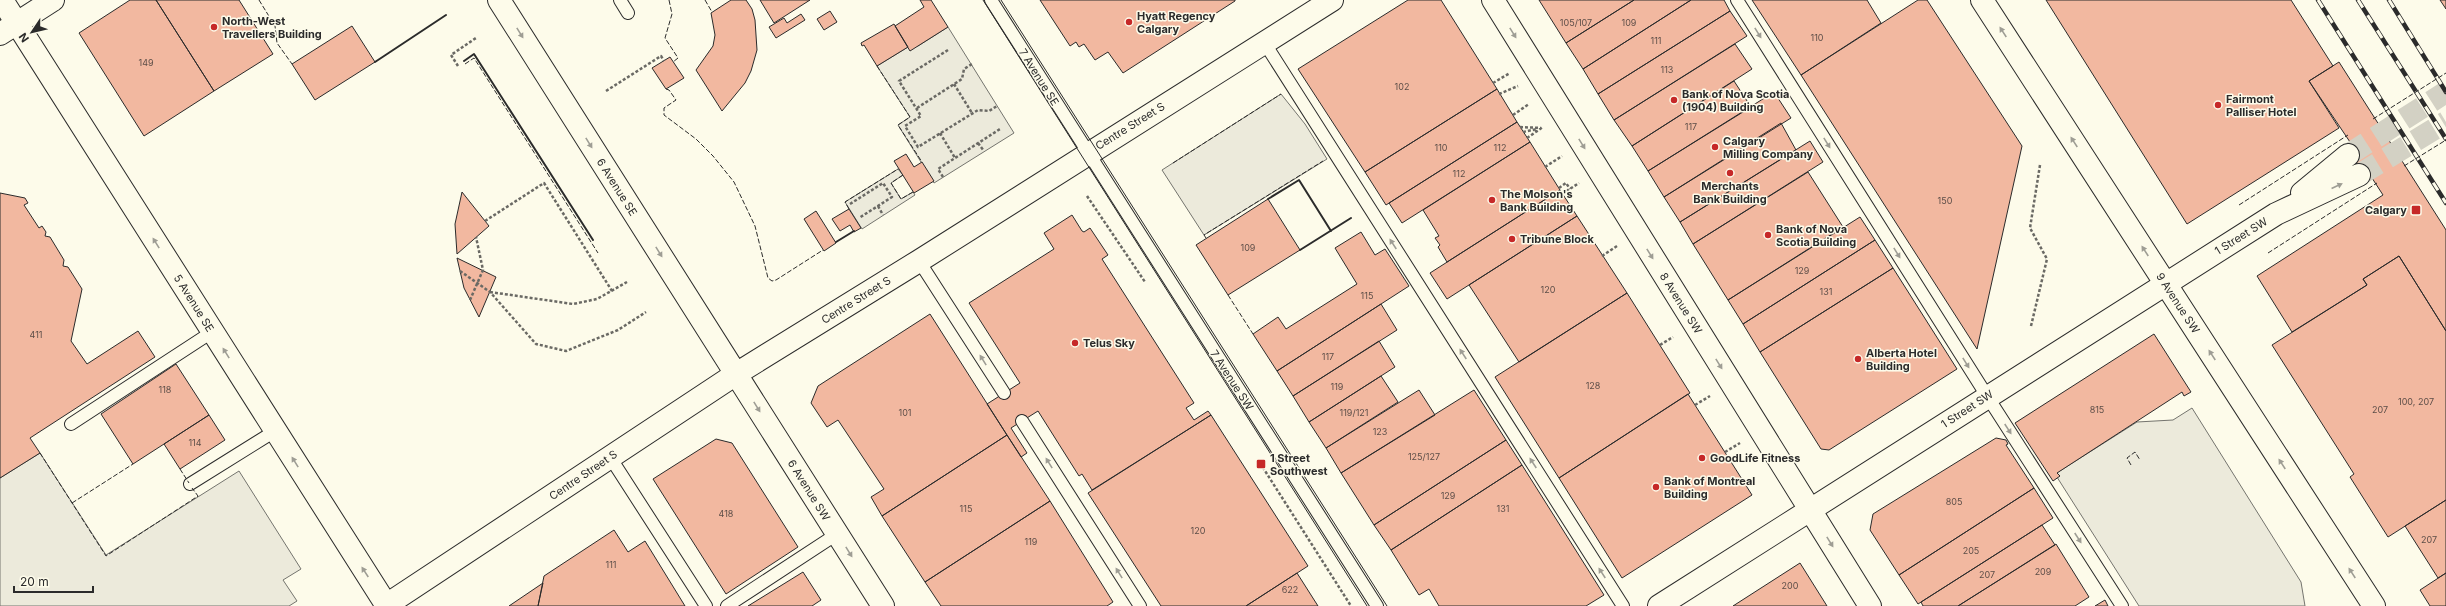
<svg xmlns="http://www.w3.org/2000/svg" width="2446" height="606" font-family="Inter,sans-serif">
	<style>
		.parking { fill: #eceadb; stroke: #74746e }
		.building { fill: #f2b8a0; stroke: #2b2b2b }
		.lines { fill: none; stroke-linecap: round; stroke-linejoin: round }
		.secondary-tunnel { stroke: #d3d1c4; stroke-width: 22; stroke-dasharray: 22 11; stroke-linecap: butt }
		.lane-casing { stroke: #2b2b2b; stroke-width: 14 }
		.street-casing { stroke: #2b2b2b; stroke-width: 24 }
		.secondary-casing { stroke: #2b2b2b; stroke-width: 24 }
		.primary-casing { stroke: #2b2b2b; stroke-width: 24 }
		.path { stroke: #6a6964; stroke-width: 2.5; stroke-dasharray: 3 2; stroke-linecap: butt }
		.lane { stroke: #fdfbea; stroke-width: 12 }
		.street { stroke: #fdfbea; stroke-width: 22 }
		.secondary { stroke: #fdfbea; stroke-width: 22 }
		.primary { stroke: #fdfbea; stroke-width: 22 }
		.tram { stroke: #2b2b2b; stroke-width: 1 }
		.rail-casing { stroke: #2b2b2b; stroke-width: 4.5 }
		.rail { stroke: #fdfbea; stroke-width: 3; stroke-dasharray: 9; stroke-linecap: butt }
		.fence { stroke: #2b2b2b; stroke-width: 1; stroke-dasharray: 5 2; stroke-linecap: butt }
		.wall { stroke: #2b2b2b; stroke-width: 2 }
		.oneway { fill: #9e9d94 }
		.poi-dot { fill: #c62828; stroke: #fdfbea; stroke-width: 1.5 }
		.labels { text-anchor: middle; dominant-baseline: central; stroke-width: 3; stroke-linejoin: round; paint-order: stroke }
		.number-label { font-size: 9px; fill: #5d4e48 }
		.poi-label { font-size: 11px; font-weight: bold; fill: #2b2b2b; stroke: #fdfbea; text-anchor: start }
		.street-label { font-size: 11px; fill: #2b2b2b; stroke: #fdfbea }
	</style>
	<rect width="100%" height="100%" fill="#fdfbea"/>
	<!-- parking -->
	<path class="parking" d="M948,27L1014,133L934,183L898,125L910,117L877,66L908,47L918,46Z
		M1281,94L1305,124L1327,159L1204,235L1162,170Z
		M898,169L903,175L891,183L901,199L913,192L915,195L862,229L845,202Z
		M2192,408L2301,582L2305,606H2139L2055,474L2137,422L2173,420Z
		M40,453L106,555L239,471L301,569L283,580L297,601L289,606H0V478Z"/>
	<!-- building -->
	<path class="building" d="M130,0H156L214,91L144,136L79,33Z
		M156,0H239L273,54L214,91Z
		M731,0H746L752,9L755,20L757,50L751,71L745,83L722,111L696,70L713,46L715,35L711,13Z
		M760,0H810L774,23Z
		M920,0H931L948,27L910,51L895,26L924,7Z
		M1040,0H1235V1L1123,73L1108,52L1095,60L1084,44L1079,47L1076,42L1070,46Z
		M1408,0H1441L1497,89L1365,172L1298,69Z
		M1539,0H1634L1566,43Z
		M1634,0H1691L1583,69L1566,43Z
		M1691,0H1724L1730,11L1598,94L1583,69Z
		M1752,0H1867L1881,23L1801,75Z
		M1918,0H1927L2022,146L1977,349L1801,75Z
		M2046,0H2291L2333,66L2309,81L2339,128L2187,224Z
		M2440,0H2446V9Z
		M830,11L837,22L824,30L817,19Z
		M1730,11L1747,36L1614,120L1598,94Z
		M801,14L805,20L776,38L769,27L784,18L787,23Z
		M894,24L908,47L877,66L864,45L862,46L861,43Z
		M352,26L375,62L315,100L292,64Z
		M1735,44L1752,69L1632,146L1614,120Z
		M670,57L684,78L666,89L652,68Z
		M2339,62L2446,230V331L2399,256L2363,279L2367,285L2292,332L2257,276L2383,195L2372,178L2364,177L2351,168L2348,149L2350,142L2309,81Z
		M1734,81L1751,107L1648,171L1632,146Z
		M1497,89L1517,122L1386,205L1365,172Z
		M1774,92L1791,118L1664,197L1648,171Z
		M1517,122L1530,142L1402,223L1389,203Z
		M1781,123L1796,150L1680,222L1664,197Z
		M1810,141L1823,162L1693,244L1680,222Z
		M1530,142L1560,190L1447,262L1438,247L1440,245L1435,238L1439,236L1423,210Z
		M906,154L914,167L922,162L934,181L914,193L894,161Z
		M1808,172L1843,227L1728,300L1693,244Z
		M1560,190L1577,216L1447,299L1430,273Z
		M462,192L489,226L457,254L455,224Z
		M0,193L25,198L28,203L24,205L39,228L42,226L46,232L45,236L50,237L64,260L63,266L68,267L82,289L71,341L87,364L138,331L155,357L30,438L40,453L0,478Z
		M1268,199L1300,250L1228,295L1196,245Z
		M849,209L861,228L854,232L850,225L840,231L832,219Z
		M816,211L836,243L824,251L804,219Z
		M1072,215L1082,231L1084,232L1090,228L1108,255L1102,259L1194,403L1186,408L1194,420L1208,411L1211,415L1092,490L1082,474L1079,476L1038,411L1011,428L1027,453L1021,457L987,404L1020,383L969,303L1054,249L1044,233Z
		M1577,216L1627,293L1519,362L1469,285Z
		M1860,217L1875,240L1743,324L1728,300Z
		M1361,232L1375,255L1385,249L1409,286L1277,371L1253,334L1278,317L1286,329L1357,284L1335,248Z
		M1875,240L1893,268L1760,352L1743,324Z
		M2399,256L2446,331V500L2388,537L2350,477L2354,474L2272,345L2367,285L2363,279Z
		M457,258L496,277L479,317L464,288Z
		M1893,268L1957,369L1829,450L1821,449L1760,352Z
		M1627,293L1690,393L1559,478L1495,377Z
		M1381,304L1397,330L1293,396L1277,371Z
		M930,314L1007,435L882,516L871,497L884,489L838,420L827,427L811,403L818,386Z
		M2154,334L2191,392L2184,396L2182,392L2057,473L2060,476L2053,481L2015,423Z
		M1379,341L1395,367L1309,422L1293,396Z
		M176,364L209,415L133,464L101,414Z
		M1381,376L1398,402L1326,448L1309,422Z
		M1419,390L1435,415L1341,473L1326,448Z
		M1474,390L1506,440L1374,525L1341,473Z
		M1688,394L1752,495L1622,578L1559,478Z
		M209,415L225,440L180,469L164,444Z
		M1211,415L1308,566L1246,606H1161L1088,493Z
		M1007,435L1050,501L925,582L882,516Z
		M1996,438L2006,440L2008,444L2006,445L2034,488L1899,575L1870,530L1873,514Z
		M716,439L732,443L798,547L726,594L653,479Z
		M1506,440L1522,465L1391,550L1374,525Z
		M1522,465L1604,595L1586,606H1439L1429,589L1419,595L1391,550Z
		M2034,488L2053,518L1918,604L1899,575Z
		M2446,500V573L2438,578L2405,526Z
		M1050,501L1113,602L1107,606H941L925,582Z
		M2042,525L2055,545L1958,606H1923L1921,602Z
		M614,530L628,552L645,541L685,606H538L544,576Z
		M2056,544L2089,597L2075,606H1958Z
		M1800,563L1827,606H1733Z
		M803,572L821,600L812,606H748Z
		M1297,573L1318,606H1246Z
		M2446,573V606H2430L2420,590Z
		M543,583L538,606H509Z
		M2105,600L2108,606H2095Z"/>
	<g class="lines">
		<!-- secondary-tunnel -->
		<path class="secondary-tunnel" d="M2348,155L2446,92
			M2359,175L2446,122"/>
		<defs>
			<path id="lane" d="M620,0L628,13
				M991,0L1377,606
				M1737,0L1987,396L2122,606
				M1264,42L1623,606
				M919,261L1004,393
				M1022,421L1140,606
				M71,424L212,332
				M610,457L706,606
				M190,484L275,431
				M727,606L837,534"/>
			<path id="street" d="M1493,0L1870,606"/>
			<path id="secondary" d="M2,0L387,606
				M499,0L883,606
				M1982,0L2374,606
				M2302,193L2348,155
				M385,606L736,374L919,261L1332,0
				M1659,606L2276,214L2359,175"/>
			<path id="primary" d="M0,34L53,0"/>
		</defs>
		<!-- lane casing -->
		<use href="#lane" class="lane-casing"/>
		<!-- street casing -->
		<use href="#street" class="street-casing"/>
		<!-- secondary casing -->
		<use href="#secondary" class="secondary-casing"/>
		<!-- primary casing -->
		<use href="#primary" class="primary-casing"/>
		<!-- path -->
		<path class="path" d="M948,50L899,81L921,116L905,126L918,147L978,110L989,111L997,106
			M458,66L451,55L476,38
			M1493,83L1510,73
			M954,84L972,113
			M606,91L661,56L664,61
			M1499,94L1518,86
			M917,108L962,79L964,69L972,64
			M1513,115L1529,104
			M1520,127L1541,128
			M1523,132L1537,129
			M940,133L955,158
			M1527,138L1543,127
			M978,143L984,151
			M1545,167L1562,156
			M943,177L938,169L1000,129
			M1559,188L1566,183L1570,189
			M1562,194L1579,183
			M1087,196L1145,282
			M850,204L883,183L892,197L859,218
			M878,206L883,215
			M485,221L544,183L612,291
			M1602,256L1617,246
			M460,271L490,292L536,344L566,351L618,330L646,312
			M490,292L573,304L597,299L627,282
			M470,300L483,270L476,237
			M2031,326L2047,259L2030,228L2040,165
			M1660,345L1673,337
			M1695,405L1710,396
			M1725,452L1740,443
			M1260,463L1351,606"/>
		<!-- lane -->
		<use href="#lane" class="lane"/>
		<!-- street -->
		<use href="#street" class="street"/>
		<!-- secondary -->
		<use href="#secondary" class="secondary"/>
		<!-- primary -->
		<use href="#primary" class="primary"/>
		<!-- tram -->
		<path class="tram" d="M983,0L1367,606
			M1001,0L1387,606"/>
		<defs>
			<path id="rail" d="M2318,0L2446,203
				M2358,0L2446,139
				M2389,0L2446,92"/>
		</defs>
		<!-- rail casing -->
		<use href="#rail" class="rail-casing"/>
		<!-- rail -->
		<use href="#rail" class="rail"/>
		<!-- fence -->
		<path class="fence" d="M259,0L275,26L277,43L292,64
			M669,0L672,14L665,38L678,58L673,62
			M705,0L712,12
			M465,64L474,58L598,253
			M877,66L910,117L898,125L922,162
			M666,89L669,90L676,100L664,108V115L696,139L713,156L734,182L755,226L768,278L772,281L776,280L823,250
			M2373,119L2446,73
			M1173,163L1281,94
			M2404,166L2446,140
			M903,175L891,183L901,199L913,192
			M2239,205L2348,135
			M849,209L845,202L898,169
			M1206,238L1204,235L1323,161
			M2268,253L2377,183
			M1228,295L1253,334
			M40,453L106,556L198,496L192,488
			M2131,465L2127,458L2135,452L2140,460
			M180,469L189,483
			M72,503L133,464"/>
		<!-- wall -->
		<path class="wall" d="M464,61L474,54L593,240
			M375,62L446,15
			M1268,199L1299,180L1331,231
			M836,242L854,231
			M1300,250L1351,218"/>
	</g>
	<!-- one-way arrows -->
	<defs><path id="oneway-solid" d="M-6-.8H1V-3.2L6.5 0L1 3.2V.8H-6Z"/></defs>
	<g class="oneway">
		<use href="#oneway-solid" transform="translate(2003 32) rotate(-123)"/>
		<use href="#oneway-solid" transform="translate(520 33) rotate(58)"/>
		<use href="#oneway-solid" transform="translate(1513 33) rotate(58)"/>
		<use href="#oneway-solid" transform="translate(1758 33) rotate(58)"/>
		<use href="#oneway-solid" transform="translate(2074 142) rotate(-123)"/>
		<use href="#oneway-solid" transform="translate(589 143) rotate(58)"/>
		<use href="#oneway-solid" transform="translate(1827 143) rotate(58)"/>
		<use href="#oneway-solid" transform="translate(1582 144) rotate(58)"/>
		<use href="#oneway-solid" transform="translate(2337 186) rotate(-25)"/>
		<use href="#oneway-solid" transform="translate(156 243) rotate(-122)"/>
		<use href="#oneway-solid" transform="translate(1393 244) rotate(-123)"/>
		<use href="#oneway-solid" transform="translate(2145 251) rotate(-123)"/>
		<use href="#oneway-solid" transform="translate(659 252) rotate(58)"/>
		<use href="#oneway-solid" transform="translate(1897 253) rotate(58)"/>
		<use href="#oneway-solid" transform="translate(1650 254) rotate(58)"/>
		<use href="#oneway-solid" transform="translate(226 353) rotate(-122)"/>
		<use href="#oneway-solid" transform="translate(1463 354) rotate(-123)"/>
		<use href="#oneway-solid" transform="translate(2212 355) rotate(-123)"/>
		<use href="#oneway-solid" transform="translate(983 360) rotate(-122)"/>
		<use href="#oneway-solid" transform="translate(1966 363) rotate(58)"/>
		<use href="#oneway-solid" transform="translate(1719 364) rotate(58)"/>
		<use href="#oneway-solid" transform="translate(757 407) rotate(58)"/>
		<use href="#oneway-solid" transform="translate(2008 429) rotate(57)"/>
		<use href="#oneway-solid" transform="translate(295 462) rotate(-122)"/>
		<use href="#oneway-solid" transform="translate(1049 463) rotate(-122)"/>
		<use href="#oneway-solid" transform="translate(1533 463) rotate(-123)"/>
		<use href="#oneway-solid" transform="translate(2282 464) rotate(-123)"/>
		<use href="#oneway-solid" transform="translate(2078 538) rotate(57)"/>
		<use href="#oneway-solid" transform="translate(1830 542) rotate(58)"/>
		<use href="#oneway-solid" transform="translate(849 552) rotate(58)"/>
		<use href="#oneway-solid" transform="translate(365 572) rotate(-123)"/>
		<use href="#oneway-solid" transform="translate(1119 573) rotate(-122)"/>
		<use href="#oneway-solid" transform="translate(1602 573) rotate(-123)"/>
		<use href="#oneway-solid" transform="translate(2352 573) rotate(-123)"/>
	</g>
	<!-- markers -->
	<g class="poi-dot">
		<circle cx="1129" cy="22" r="4"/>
		<circle cx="214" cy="27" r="4"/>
		<circle cx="1674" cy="100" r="4"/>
		<circle cx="2218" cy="105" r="4"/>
		<circle cx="1715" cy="147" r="4"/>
		<circle cx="1730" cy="173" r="4"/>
		<circle cx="1492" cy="200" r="4"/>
		<rect x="2411" y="205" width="10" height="10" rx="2"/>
		<circle cx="1768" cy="235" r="4"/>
		<circle cx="1512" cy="239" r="4"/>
		<circle cx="1075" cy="343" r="4"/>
		<circle cx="1858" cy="359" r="4"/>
		<circle cx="1702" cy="458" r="4"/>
		<rect x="1256" y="459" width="10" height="10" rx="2"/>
		<circle cx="1656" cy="487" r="4"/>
	</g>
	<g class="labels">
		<!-- number labels -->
		<g class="number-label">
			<text x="1576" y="22">105/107</text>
			<text x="1629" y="22">109</text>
			<text x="1817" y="37">110</text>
			<text x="1656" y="40">111</text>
			<text x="146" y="62">149</text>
			<text x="1667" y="69">113</text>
			<text x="1402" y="86">102</text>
			<text x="1691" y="126">117</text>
			<text x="1441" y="147">110</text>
			<text x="1500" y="147">112</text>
			<text x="1459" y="173">112</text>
			<text x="1945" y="200">150</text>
			<text x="1248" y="247">109</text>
			<text x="1802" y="270">129</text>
			<text x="1548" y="289">120</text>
			<text x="1826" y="291">131</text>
			<text x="1367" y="295">115</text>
			<text x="36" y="334">411</text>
			<text x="1328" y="356">117</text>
			<text x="1593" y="385">128</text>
			<text x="1337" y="386">119</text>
			<text x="165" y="389">118</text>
			<text x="2416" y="401">100, 207</text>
			<text x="2097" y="409">815</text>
			<text x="2380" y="409">207</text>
			<text x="905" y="412">101</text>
			<text x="1354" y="412">119/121</text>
			<text x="1380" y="431">123</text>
			<text x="195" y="442">114</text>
			<text x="1424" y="456">125/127</text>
			<text x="1448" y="495">129</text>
			<text x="1954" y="501">805</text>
			<text x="966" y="508">115</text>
			<text x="1503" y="508">131</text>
			<text x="726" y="513">418</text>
			<text x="1198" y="530">120</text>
			<text x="2429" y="539">207</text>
			<text x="1031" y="541">119</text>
			<text x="1971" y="550">205</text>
			<text x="611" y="564">111</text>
			<text x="2043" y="571">209</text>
			<text x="1987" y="574">207</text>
			<text x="1790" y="585">200</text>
			<text x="1290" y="589">622</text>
		</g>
		<!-- poi labels -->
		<g class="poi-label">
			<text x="1137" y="16">Hyatt Regency<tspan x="1137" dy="13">Calgary</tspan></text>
			<text x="222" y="21">North-West<tspan x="222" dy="13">Travellers Building</tspan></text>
			<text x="1682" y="94">Bank of Nova Scotia<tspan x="1682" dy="13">(1904) Building</tspan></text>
			<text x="2226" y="99">Fairmont<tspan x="2226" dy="13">Palliser Hotel</tspan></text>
			<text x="1723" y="141">Calgary<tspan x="1723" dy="13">Milling Company</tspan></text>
			<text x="1730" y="186" text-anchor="middle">Merchants<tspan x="1730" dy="13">Bank Building</tspan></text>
			<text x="1500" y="194">The Molson's<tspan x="1500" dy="13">Bank Building</tspan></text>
			<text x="2407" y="210" text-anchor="end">Calgary</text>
			<text x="1776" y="229">Bank of Nova<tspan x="1776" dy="13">Scotia Building</tspan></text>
			<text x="1520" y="239">Tribune Block</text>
			<text x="1083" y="343">Telus Sky</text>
			<text x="1866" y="353">Alberta Hotel<tspan x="1866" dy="13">Building</tspan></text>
			<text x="1270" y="458">1 Street<tspan x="1270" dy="13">Southwest</tspan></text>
			<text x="1710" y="458">GoodLife Fitness</text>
			<text x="1664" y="481">Bank of Montreal<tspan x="1664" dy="13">Building</tspan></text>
		</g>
		<!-- street labels -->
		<g class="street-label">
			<text transform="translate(1039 77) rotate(58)">7 Avenue SE</text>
			<text transform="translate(1130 126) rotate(-32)">Centre Street S</text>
			<text transform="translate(617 187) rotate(58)">6 Avenue SE</text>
			<text transform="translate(2241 236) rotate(-32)">1 Street SW</text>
			<text transform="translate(856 300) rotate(-32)">Centre Street S</text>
			<text transform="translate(194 303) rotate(58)">5 Avenue SE</text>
			<text transform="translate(1681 303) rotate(58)">8 Avenue SW</text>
			<text transform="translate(2178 303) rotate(57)">9 Avenue SW</text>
			<text transform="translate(1232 380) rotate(57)">7 Avenue SW</text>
			<text transform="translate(1967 409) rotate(-33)">1 Street SW</text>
			<text transform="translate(583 475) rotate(-34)">Centre Street S</text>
			<text transform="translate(809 490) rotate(58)">6 Avenue SW</text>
		</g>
	</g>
	<!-- north arrow -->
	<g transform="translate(32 32) rotate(235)" stroke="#fdfbea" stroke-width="3" paint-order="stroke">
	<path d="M0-3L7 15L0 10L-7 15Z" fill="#2b2b2b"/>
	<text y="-6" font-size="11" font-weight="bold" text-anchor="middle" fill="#2b2b2b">N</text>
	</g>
	<!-- scale -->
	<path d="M14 586v6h79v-6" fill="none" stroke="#2b2b2b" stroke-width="2"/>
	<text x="20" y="586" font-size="12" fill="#2b2b2b" stroke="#fdfbea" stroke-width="3" paint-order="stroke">20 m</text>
</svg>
